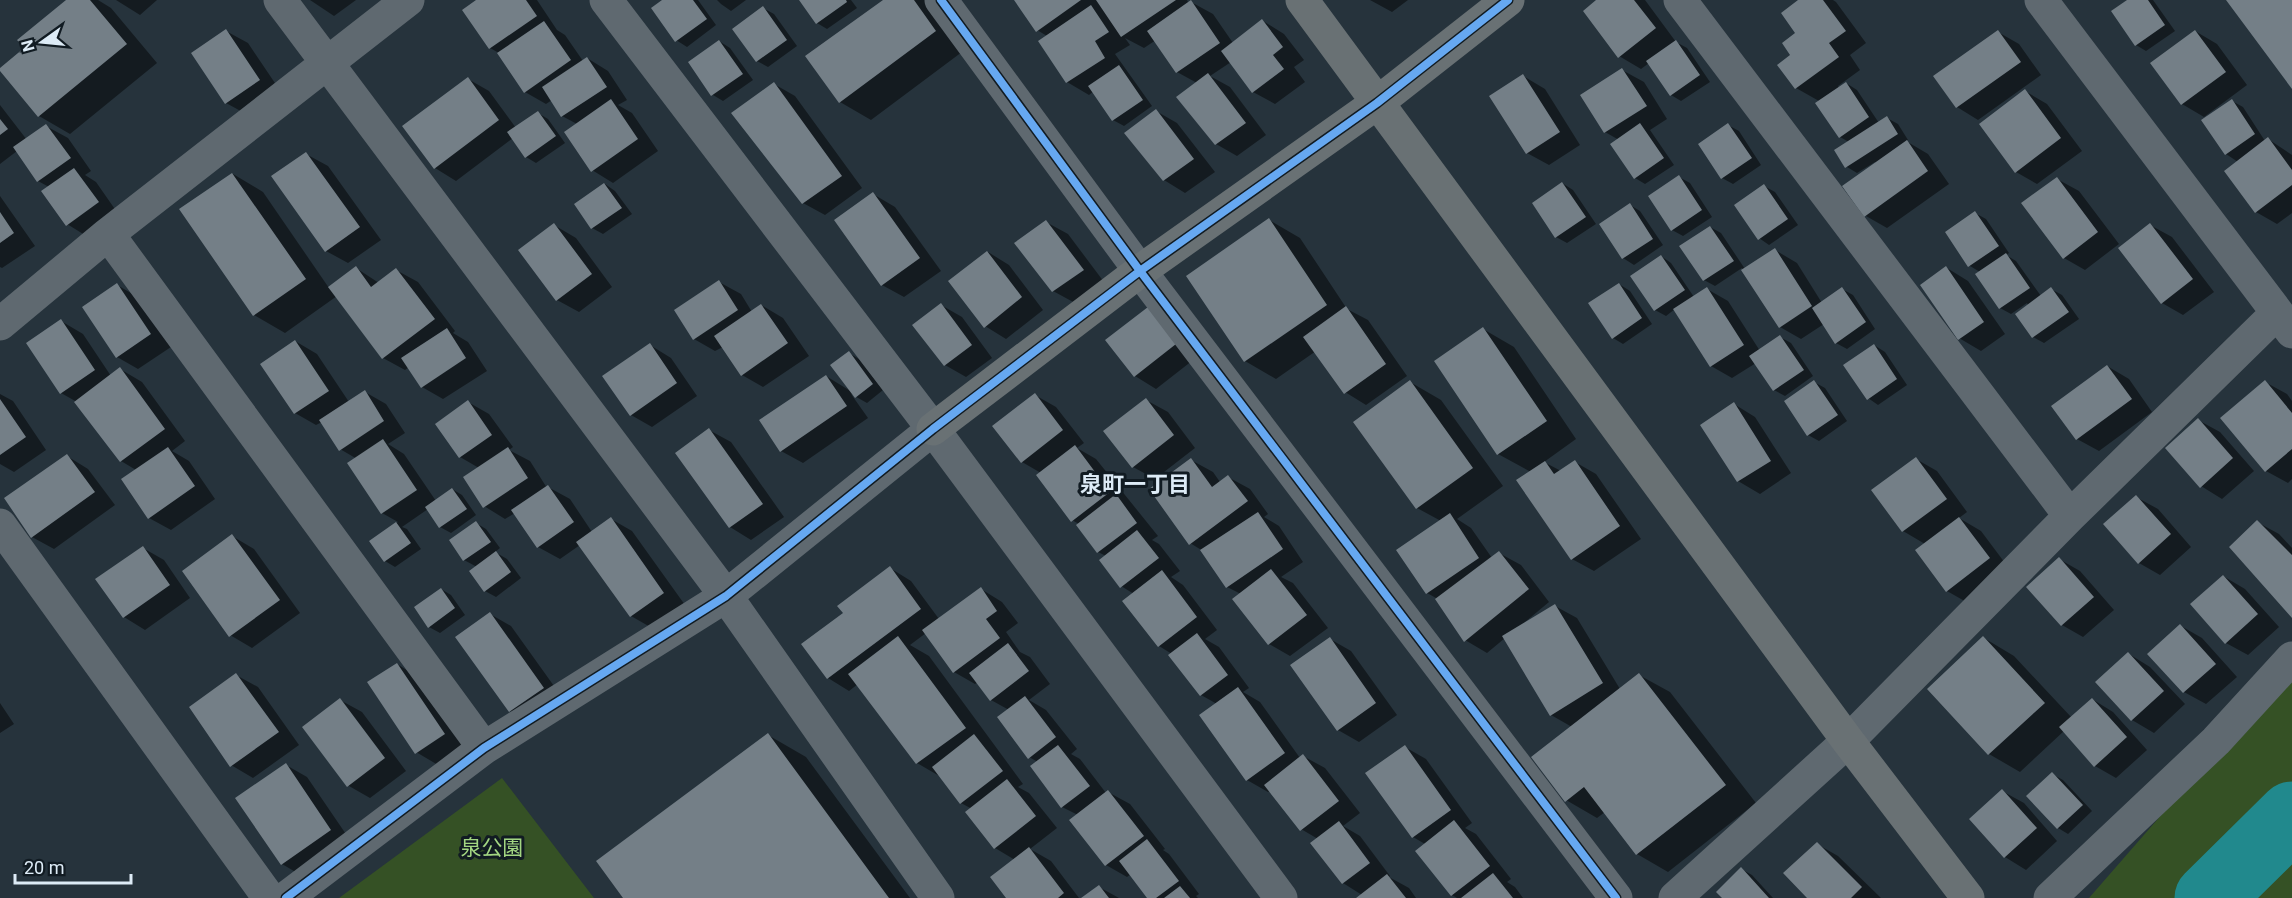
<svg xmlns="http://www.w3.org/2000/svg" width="2292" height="898" font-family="Roboto,'Noto Sans JP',sans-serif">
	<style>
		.green { fill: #355125 }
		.shadow { fill: #0007 }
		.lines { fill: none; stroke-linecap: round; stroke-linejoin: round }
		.river { stroke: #21898d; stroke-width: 69 }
		.building { fill: #747f87 }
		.street { stroke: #5f6970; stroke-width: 33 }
		.secondary { stroke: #697174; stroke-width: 33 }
		.cycleway-casing { stroke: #111b22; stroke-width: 11 }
		.cycleway { stroke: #66a8f1; stroke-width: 8 }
		.labels { text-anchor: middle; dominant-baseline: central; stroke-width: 6; stroke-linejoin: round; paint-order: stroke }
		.park-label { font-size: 21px; fill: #a3d682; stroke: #111b22 }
		.neighbourhood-label { font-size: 22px; font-weight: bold; fill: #ddebf6; stroke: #111b22 }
	</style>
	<rect width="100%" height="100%" fill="#26333c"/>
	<!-- green -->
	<path class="green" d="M2292,665V898H2089Z
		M502,778L594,898H339Z"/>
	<!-- shadow -->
	<path class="shadow" d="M68,0H98L111,8L157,63L70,134L39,116L26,48Z
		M116,0H157L140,15Z
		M310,0H356L334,16Z
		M479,0H537L557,30L565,35L583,61L587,58L608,71L627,100L618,105L632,113L658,151L613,183L592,170L577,124L562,116L552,100L546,104L525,92L499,53L490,48L464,10Z
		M664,0H698L716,25L687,47L676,40Z
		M717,0H746L731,11L721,4Z
		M800,0H851L857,8L827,29L817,23Z
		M886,0H925L934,5L966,49L871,120L840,102L807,56Z
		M1016,0H1187L1189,4L1191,2L1213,14L1233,43L1263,21L1284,34L1304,60L1294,67L1305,82L1275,104L1253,92L1231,62L1210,76L1230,87L1266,135L1237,156L1216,144L1197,83L1177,72L1156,40L1144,48L1125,38L1130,45L1115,54L1152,106L1124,126L1113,120L1094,91L1089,95L1067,82L1040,41L1047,36L1037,30Z
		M1370,0H1408L1392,12Z
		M1599,0H1645L1676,42L1687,48L1710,82L1681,101L1671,95L1649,63L1641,69L1619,56Z
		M1800,0H1833L1836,2L1866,43L1850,55L1860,70L1838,86L1839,88L1846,83L1857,90L1879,123L1887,118L1898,124L1908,140L1906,141L1928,154L1949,184L1887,228L1866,216L1876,164L1875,162L1857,173L1847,167L1849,142L1840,137L1819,101L1796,88L1780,65L1792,56L1797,33Z
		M2128,0H2153L2175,31L2146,51L2136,45Z
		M763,8L774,14L797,46L768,67L757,61Z
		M226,31L248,43L281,92L248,115L226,103Z
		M2195,31L2217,44L2247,85L2204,117L2182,104L2152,63Z
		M1998,32L2019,44L2041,75L1978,120L1957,107Z
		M719,41L730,48L753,80L723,101L713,95L690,62Z
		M1622,70L1644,82L1667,119L1650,130L1674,165L1645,184L1635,178L1619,140L1605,132Z
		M1523,76L1545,89L1580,145L1549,165L1527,153Z
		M468,79L489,91L516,128L538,113L548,119L565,143L536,163L526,157L513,138L456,181L435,168Z
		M774,84L795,96L862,188L825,215L803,203Z
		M2025,91L2047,104L2082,151L2037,184L2016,172Z
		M2232,101L2243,107L2265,141L2268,139L2292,155V213L2277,224L2256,212L2238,162L2226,154Z
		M0,105L27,140L46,126L68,138L91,171L85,175L96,182L119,215L88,237L67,224L49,187L38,181L17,151L0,164Z
		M1156,111L1177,123L1215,172L1185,193L1164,180Z
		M1728,125L1739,131L1761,165L1733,184L1722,178Z
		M306,154L328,166L381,240L348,263L326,251Z
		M233,174L263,192L329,288L356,268L379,283L396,270L418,282L455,331L453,333L468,342L487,371L443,399L422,387L409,367L405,370L383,358L337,296L285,333L254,315Z
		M1679,177L1690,183L1712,217L1683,236L1672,230Z
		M2057,179L2079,191L2119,244L2085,270L2064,258Z
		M1562,183L1573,190L1596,224L1567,243L1556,237Z
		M605,184L615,191L632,214L603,234L592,228Z
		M1764,186L1775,192L1798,225L1769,245L1759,238Z
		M873,194L895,207L941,271L904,297L882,285Z
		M0,196L35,246L2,268L0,267Z
		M1630,205L1640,211L1663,245L1634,265L1623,258L1601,225Z
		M1975,213L1986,219L2009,253L2006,255L2016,261L2041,296L2051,289L2062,295L2079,319L2044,343L2033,337L2017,314L2028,305L2027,303L2011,314L2000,308L1980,272L1970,266Z
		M1269,220L1300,238L1347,309L1368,320L1407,376L1366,405L1345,392L1316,351L1276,379L1245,361Z
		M1046,222L1068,234L1104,282L1075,303L1053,291Z
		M554,225L576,238L612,287L579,312L557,300Z
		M2150,225L2172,237L2214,292L2183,315L2162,303Z
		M1710,227L1721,233L1745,269L1775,250L1797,263L1822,303L1842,289L1853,295L1875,329L1847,349L1836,343L1824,324L1801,339L1780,327L1742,268L1715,286L1704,280L1682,247Z
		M988,252L1009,265L1043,310L1006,339L985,326Z
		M1661,256L1671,263L1694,297L1707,289L1728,301L1760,351L1780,337L1791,343L1813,376L1785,396L1774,390L1756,363L1732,378L1711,366L1675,309L1666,316L1655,310Z
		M1947,268L1968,281L2005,334L1981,351L1959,338Z
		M719,282L741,294L752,312L761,305L783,318L809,356L763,387L742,375L723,347L715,351L694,339Z
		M1619,284L1630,291L1652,324L1623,344L1613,338Z
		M117,285L138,297L171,347L138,369L117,357Z
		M941,305L962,317L992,358L966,377L945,365Z
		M1148,309L1197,357L1156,389L1135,376Z
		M61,321L83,334L111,376L120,369L142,382L185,441L172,451L189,461L215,499L171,530L149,518L136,470L121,461L77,402L61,393Z
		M1483,329L1514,347L1576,439L1544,462L1561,471L1575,462L1596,474L1641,539L1594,571L1572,559L1531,472L1498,454Z
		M295,341L317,354L349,402L365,392L386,404L405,433L388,444L404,454L436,501L452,489L462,495L476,515L451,533L440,527L428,509L402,527L407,529L421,549L395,567L385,561L371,542L398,522L382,513L357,459L340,449L322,422L316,425L295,413Z
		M650,345L671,358L697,396L652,427L631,415Z
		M1874,345L1885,352L1907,385L1878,405L1868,398Z
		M849,353L859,359L883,390L867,403L851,394L868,418L803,463L781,451L826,376L852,392Z
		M2107,366L2129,379L2152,412L2099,451L2077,439Z
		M1410,382L1441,400L1503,486L1457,519L1471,528L1492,558L1499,553L1521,565L1549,602L1525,622L1526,623L1555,606L1577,618L1620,689L1639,675L1670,692L1756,803L1668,872L1637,854L1605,812L1597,818L1566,800L1572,727L1551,715L1505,638L1487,653L1465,640L1436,598L1427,593L1441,521L1417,508Z
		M1814,382L1825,388L1847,421L1819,441L1808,435Z
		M2265,382L2287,394L2292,401V479L2288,483L2266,471Z
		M0,394L13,401L46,450L14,472L0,464Z
		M1035,395L1056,407L1084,443L1077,448L1096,459L1158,536L1152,540L1159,544L1180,571L1171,577L1183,585L1217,630L1205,639L1219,647L1249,688L1243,692L1260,702L1300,758L1303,756L1325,768L1360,813L1343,826L1360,836L1390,876L1389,877L1409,888L1416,898H1358L1362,895L1343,883L1318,839L1301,829L1271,791L1268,792L1247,780L1217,704L1201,695L1172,654L1159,646L1134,594L1121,586L1106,556L1098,552L1079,524L1072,520L1041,473L1022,462Z
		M1146,400L1168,412L1195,448L1155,479L1133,467L1105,432Z
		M468,402L489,414L513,447L509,450L530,461L547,488L548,487L570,499L592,532L611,519L632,531L685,605L652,628L631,616L580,545L560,559L538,547L515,513L505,519L484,506L479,468L460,457Z
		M1734,404L1755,417L1791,473L1760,494L1738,481Z
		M2198,420L2220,432L2254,471L2222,499L2201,486Z
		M709,430L731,442L784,517L751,540L730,527Z
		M67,456L88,469L115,505L54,549L32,537Z
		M1916,459L1937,471L1967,512L1959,518L1981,531L2011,571L1968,603L1947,591L1925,544L1903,531L1873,490Z
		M1191,460L1213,472L1220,482L1228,477L1250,489L1268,514L1264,517L1279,526L1303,562L1281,577L1293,583L1328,628L1290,656L1269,644L1241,594L1227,587L1203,551L1190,543Z
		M2136,497L2158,509L2191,547L2160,575L2139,563Z
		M2257,522L2279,534L2292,548V616Z
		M476,523L486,529L500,548L495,552L507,559L521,578L496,597L485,591L477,567L464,560L451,541Z
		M232,536L254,549L300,613L252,648L230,635Z
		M143,548L164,560L190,598L145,630L124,617Z
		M2059,559L2080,571L2114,610L2083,637L2062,625Z
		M890,568L911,581L939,619L981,589L1002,602L1018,623L1006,632L1020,652L1030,657L1050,684L1029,700L1046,710L1077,749L1071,754L1080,759L1106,793L1108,792L1130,804L1165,849L1163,850L1169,854L1199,894L1196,896L1198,898H1149L1131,874L1127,877L1106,865L1078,815L1062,807L1038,762L1029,757L1009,710L991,700L978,682L975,684L954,672L926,633L910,645L929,656L1023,784L1018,787L1029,793L1057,828L1030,849L1051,861L1079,898H1008L1015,860L995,848L972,809L961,803L941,777L917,763L858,684L849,691L828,678L845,613Z
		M2223,576L2245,589L2279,627L2248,655L2226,643Z
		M441,589L451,595L465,615L440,633L429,627Z
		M490,614L511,626L564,700L532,723L510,711Z
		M2181,626L2202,638L2237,677L2206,704L2184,692L2150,654Z
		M1984,638L2014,656L2072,718L2092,699L2113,712L2147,750L2116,778L2095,766L2064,731L2020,772L1989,754L1929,689Z
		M1330,639L1351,651L1397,715L1359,742L1338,730Z
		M2129,654L2150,667L2185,704L2154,733L2132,720L2098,682Z
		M397,664L418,677L465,746L438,765L416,752Z
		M236,675L258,687L299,745L253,778L231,765Z
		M340,700L362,712L406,771L370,798L349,786L304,727Z
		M0,703L14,724L0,733Z
		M768,735L806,757L910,898H625Z
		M1405,747L1426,759L1472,823L1465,828L1476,834L1511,879L1507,882L1515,887L1523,898H1457L1452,895L1417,851L1425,844L1413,837Z
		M286,765L307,777L352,843L304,877L282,864L238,798Z
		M2052,774L2063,780L2092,811L2068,834L2058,828Z
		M2002,791L2024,803L2057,841L2026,870L2005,857L1971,819Z
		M1817,844L1838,856L1881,898H1809Z
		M1741,869L1752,875L1773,898H1724Z
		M1099,887L1119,898H1084Z"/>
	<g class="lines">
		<!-- river -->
		<path class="river" d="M2209,898L2292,816"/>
	</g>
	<!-- building -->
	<path class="building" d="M66,0H90L127,44L38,117L0,71V68L24,48L17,40Z
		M476,0H526L537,16L489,49L462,10Z
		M662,0H693L707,19L675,42L651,8Z
		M799,0H846L847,2L816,24Z
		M883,0H914L936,31L839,103L805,56Z
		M1014,0H1081L1036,32Z
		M1096,0H1176L1121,37Z
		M1191,0L1220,43L1176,73L1147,31Z
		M1596,0H1634L1656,28L1618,58L1583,11Z
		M1798,0H1823L1846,31L1829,43L1839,57L1795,89L1777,65L1790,55L1782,43L1795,33L1781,13Z
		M2127,0H2148L2165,25L2135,46L2111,11Z
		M2226,0H2292V89Z
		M1091,5L1109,32L1095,41L1105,58L1066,83L1038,41Z
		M763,6L787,40L756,62L732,29Z
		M1262,19L1283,47L1273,55L1284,69L1252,93L1221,51Z
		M544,21L571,60L524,93L497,53Z
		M226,29L260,80L225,104L191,53Z
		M1998,30L2021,62L1956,108L1933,76Z
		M2195,30L2226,72L2181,105L2150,63Z
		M719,40L743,74L711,96L688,62Z
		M1676,40L1700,75L1670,96L1646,61Z
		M587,57L607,87L561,117L542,87Z
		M1119,65L1143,100L1112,121L1088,86Z
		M1622,68L1647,106L1604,133L1580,95Z
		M1208,73L1246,123L1215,145L1176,97Z
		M1523,74L1560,132L1526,154L1489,96Z
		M468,77L499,120L434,169L402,126Z
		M774,82L842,176L802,204L731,113Z
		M1846,82L1869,117L1839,138L1815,103Z
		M2025,89L2061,138L2015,173L1979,124Z
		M611,99L638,139L591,172L564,132Z
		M2232,99L2255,134L2225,155L2201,120Z
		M1156,109L1194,159L1163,181L1124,133Z
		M538,111L556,136L525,158L507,132Z
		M1887,116L1898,134L1845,168L1834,150Z
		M0,119L8,129L0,135Z
		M1640,123L1664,158L1634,179L1610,144Z
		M1728,123L1752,158L1721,179L1698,144Z
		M46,124L71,158L37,182L13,147Z
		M2268,137L2292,170V185L2255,213L2224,171Z
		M1907,140L1928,171L1864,217L1842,186Z
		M306,152L360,227L325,252L271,176Z
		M74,168L99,202L66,226L41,191Z
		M232,173L306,279L253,316L179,209Z
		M1679,175L1702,210L1671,231L1648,196Z
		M2057,177L2098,232L2063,259L2021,203Z
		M1562,182L1586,217L1555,238L1532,203Z
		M604,183L622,208L591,229L574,204Z
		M1764,184L1788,219L1758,240L1734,205Z
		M873,192L920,258L881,286L834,220Z
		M1630,203L1653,239L1622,259L1599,224Z
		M1975,211L1999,246L1968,267L1945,232Z
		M0,212L14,233L0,243Z
		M1269,218L1327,305L1244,362L1186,276Z
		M1046,220L1084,270L1052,292L1014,243Z
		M554,223L592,274L556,301L518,250Z
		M2150,223L2193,279L2161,304L2118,248Z
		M1710,226L1734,261L1703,281L1679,246Z
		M1775,248L1812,306L1779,328L1741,270Z
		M987,251L1022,297L984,328L948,281Z
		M2006,253L2030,288L1999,309L1975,274Z
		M1661,255L1685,290L1654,311L1630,276Z
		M356,266L371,287L396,268L435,319L382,359L328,287Z
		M1946,266L1984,322L1958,340L1920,285Z
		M719,280L738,310L693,340L674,310Z
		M117,283L151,334L116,358L82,307Z
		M1619,283L1642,318L1612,339L1588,303Z
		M1707,287L1744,345L1710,367L1673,309Z
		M1842,287L1866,322L1835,344L1812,308Z
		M2051,287L2069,312L2032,338L2015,314Z
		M941,303L972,345L944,366L912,325Z
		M761,304L788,343L741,376L714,336Z
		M1346,306L1386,364L1344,394L1303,337Z
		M1148,307L1176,344L1134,377L1105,340Z
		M61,319L95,370L60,394L26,343Z
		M1483,327L1547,421L1497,455L1434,361Z
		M447,328L466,358L421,388L401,358Z
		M1780,335L1804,370L1773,391L1749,356Z
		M295,340L329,391L294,414L260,364Z
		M650,343L677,383L630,416L602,376Z
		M1874,344L1897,379L1867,400L1843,365Z
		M849,351L873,384L855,398L830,365Z
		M2107,365L2132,399L2076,440L2051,406Z
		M120,367L165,429L120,462L74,402Z
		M826,375L847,406L780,452L759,420Z
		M1410,380L1473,468L1416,509L1353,422Z
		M1814,380L1838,415L1807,436L1784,401Z
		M2265,380L2292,413V449L2265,472L2220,418Z
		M365,390L384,421L339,451L319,420Z
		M1035,393L1063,430L1021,463L992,426Z
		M1146,398L1174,435L1132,468L1103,431Z
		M0,399L26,437L0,455Z
		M468,400L492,435L459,458L435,424Z
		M1734,402L1771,461L1737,482L1700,425Z
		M2198,418L2233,458L2200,488L2165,448Z
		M709,428L763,504L729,528L675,453Z
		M383,439L417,490L381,514L347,463Z
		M1075,445L1110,492L1071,522L1036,475Z
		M168,447L195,486L148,519L121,479Z
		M508,447L528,478L483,508L463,477Z
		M67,454L95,492L31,538L4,498Z
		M1916,457L1947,499L1902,532L1871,490Z
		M1191,458L1212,487L1228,475L1248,501L1189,545L1149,489Z
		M1575,460L1620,526L1571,560L1516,480L1545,461L1554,474Z
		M548,485L574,522L537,548L511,510Z
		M452,488L467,509L439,528L425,507Z
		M1116,494L1137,523L1097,553L1076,525Z
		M2136,495L2171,534L2138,564L2103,524Z
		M1258,512L1283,549L1226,588L1200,550Z
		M1450,513L1479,558L1426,594L1396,550Z
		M611,517L664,593L630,617L576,542Z
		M1959,517L1990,558L1946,592L1915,550Z
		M2257,520L2292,555V618L2229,547Z
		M476,521L491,542L463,561L449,540Z
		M396,522L411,543L384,562L369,541Z
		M1137,530L1159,558L1120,588L1099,560Z
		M232,534L280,600L229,637L182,571Z
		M143,546L170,585L123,618L95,579Z
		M496,551L511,572L484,592L469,571Z
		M1499,551L1529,589L1464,642L1435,599Z
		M2059,557L2094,597L2061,626L2026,587Z
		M890,566L921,609L827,679L801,644L843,613L837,606Z
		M1271,569L1307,615L1268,645L1232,599Z
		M1162,570L1197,617L1158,647L1122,601Z
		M2223,575L2258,614L2225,644L2190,604Z
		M981,587L997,611L986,619L1000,638L953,673L922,630Z
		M441,588L455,608L428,628L414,607Z
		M1555,604L1603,683L1550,716L1502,636Z
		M490,612L544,688L509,712L455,637Z
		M2180,624L2216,664L2183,693L2147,654Z
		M1197,633L1228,675L1200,696L1168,655Z
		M898,636L966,728L916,764L848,674Z
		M1983,636L2045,703L1988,755L1927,689Z
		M1330,637L1376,703L1337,731L1290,665Z
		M1008,643L1029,671L990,701L969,673Z
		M2128,652L2164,691L2131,721L2095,682Z
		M397,663L445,734L415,754L367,682Z
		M236,673L279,732L230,767L189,707Z
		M1639,673L1726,785L1636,855L1584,787L1565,802L1531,757Z
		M1238,687L1285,753L1246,781L1199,715Z
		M1025,696L1056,737L1028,759L997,717Z
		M340,698L385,758L347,787L302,727Z
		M2092,698L2127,737L2094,767L2059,727Z
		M768,733L889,898H623L596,861Z
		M974,734L1003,771L960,804L932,767Z
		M1058,745L1090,786L1061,808L1030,766Z
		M1405,745L1451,810L1412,838L1365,773Z
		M1303,754L1339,801L1300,831L1264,785Z
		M286,763L331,830L281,865L235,798Z
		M2052,772L2083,805L2057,829L2026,796Z
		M1007,779L1036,816L994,849L965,812Z
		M2002,789L2037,828L2004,858L1969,819Z
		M1108,790L1144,836L1105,866L1069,820Z
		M1454,820L1490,866L1451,896L1415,851Z
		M1339,821L1370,863L1342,884L1310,843Z
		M1147,839L1179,881L1156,898H1147L1119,861Z
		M1817,842L1862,887L1851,898H1807L1783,873Z
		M1029,847L1064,893L1058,898H1006L990,877Z
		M1741,867L1769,898H1722L1716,892Z
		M1493,873L1513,898H1461Z
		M1387,874L1406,898H1356Z
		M1099,885L1109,898H1081Z
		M1180,886L1190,898H1164Z"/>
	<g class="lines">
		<!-- street -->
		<path class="street" d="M280,0L726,596L938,898
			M606,0L933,429L1281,898
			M941,0L1140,271L1616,898
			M1680,0L2070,516
			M2041,0L2292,332
			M108,234L484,748
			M0,324L108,234L408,0
			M0,525L269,898
			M286,898L484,748L726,596L933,429
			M1675,898L1848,741L2070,516L2277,313
			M2050,898L2216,741L2292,658"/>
		<!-- secondary -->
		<path class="secondary" d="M1302,0L1848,741L1968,898
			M933,429L1140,271L1377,103L1508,0"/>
		<defs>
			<path id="cycleway" d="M941,0L1140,271L1616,898
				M286,898L484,748L726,596L933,429L1140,271L1377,103L1508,0"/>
		</defs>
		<!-- cycleway casing -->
		<use href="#cycleway" class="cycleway-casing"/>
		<!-- cycleway -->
		<use href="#cycleway" class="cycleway"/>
	</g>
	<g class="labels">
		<!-- park labels -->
		<g class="park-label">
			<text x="492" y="848">泉公園</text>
		</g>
		<!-- neighbourhood labels -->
		<g class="neighbourhood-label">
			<text x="1135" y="484">泉町一丁目</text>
		</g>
	</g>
	<!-- north arrow -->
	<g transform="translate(42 42) rotate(255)" stroke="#111b22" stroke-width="4.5" paint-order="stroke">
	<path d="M0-4.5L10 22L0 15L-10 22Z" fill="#ddebf6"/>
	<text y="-9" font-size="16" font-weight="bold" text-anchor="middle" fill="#ddebf6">N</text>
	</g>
	<!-- scale -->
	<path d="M15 874v9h116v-9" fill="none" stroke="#ddebf6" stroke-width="3"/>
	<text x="24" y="874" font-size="18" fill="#ddebf6" stroke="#111b22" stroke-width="4.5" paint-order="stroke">20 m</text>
</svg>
